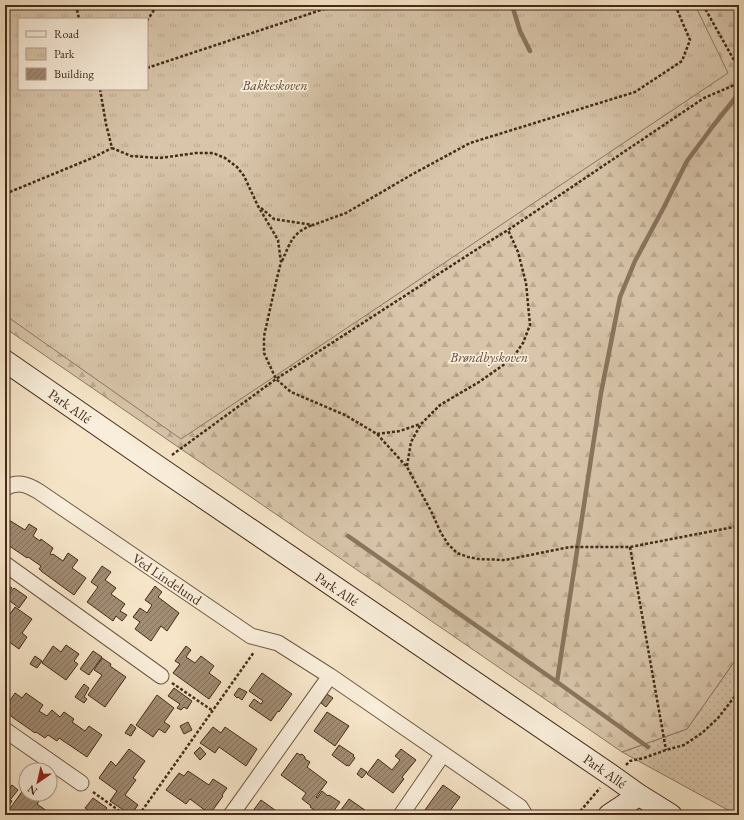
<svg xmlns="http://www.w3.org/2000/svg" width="744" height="820" font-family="'EB Garamond',serif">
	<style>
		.grass { fill: url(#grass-dots); stroke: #8e7861 }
		.forest { fill: url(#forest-firs); stroke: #8e7861 }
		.park { fill: url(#park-tufts); stroke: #8e7861; fill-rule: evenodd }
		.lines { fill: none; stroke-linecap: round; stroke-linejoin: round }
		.stream { stroke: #8a755e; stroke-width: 4.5 }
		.building { fill: url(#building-hatch); stroke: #442b18 }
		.street-casing { stroke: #705a44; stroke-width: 17 }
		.secondary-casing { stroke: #442b18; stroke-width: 23 }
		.path { stroke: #442b18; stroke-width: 2.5; stroke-dasharray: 3 2; stroke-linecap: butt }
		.street { stroke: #f9eedb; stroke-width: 15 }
		.secondary { stroke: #f9eedb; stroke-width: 21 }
		.labels { text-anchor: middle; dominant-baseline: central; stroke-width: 3.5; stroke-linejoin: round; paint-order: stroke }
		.park-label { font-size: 14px; font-style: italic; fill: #624a35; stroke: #f9eedb }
		.street-label { font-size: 14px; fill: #442b18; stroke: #f9eedb }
	</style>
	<defs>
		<pattern id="grass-dots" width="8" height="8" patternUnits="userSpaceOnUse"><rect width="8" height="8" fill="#d8c5aa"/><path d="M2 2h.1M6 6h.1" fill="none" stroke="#bba992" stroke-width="1.8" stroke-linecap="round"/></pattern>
		<pattern id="forest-firs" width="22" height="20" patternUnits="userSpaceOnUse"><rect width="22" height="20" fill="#d8c5aa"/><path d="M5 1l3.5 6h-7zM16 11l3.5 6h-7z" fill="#bba992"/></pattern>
		<pattern id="park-tufts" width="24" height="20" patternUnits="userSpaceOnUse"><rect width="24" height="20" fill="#d8c5aa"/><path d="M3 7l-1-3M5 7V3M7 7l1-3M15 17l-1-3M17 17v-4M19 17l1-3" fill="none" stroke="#bba992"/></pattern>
		<pattern id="building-hatch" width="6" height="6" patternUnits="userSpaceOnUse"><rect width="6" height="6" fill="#a18c74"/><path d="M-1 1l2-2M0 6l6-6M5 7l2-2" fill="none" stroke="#85735e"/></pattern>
	</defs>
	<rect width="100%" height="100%" fill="#f6e5c8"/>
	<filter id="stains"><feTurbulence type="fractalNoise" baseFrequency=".005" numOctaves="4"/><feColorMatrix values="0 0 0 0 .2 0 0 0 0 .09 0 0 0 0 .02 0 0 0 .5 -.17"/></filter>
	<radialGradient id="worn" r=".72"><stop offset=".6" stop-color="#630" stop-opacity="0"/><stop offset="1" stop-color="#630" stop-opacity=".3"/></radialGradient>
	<!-- grass -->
	<path class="grass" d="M739,655V734L736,738L739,762V815H737L622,752L687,729Z"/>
	<!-- forest -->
	<path class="forest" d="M5,5L19,19V89H147L219,5H739V655L687,729L622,752L5,328Z"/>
	<!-- park -->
	<path class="park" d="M5,5H695L728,73L181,439L5,315ZM19,19H147V89H19Z"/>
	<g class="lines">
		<!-- stream -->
		<path class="stream" d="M512,5L520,31L530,51
			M348,536L557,682L648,747
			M557,682L601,393L620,297L635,261L664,207L687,161L713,126L736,97"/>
	</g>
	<!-- building -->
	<path class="building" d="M9,520L25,530L29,524L37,529L33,536L40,541L41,539L53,548L50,554L52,555L53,554L63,561L68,553L78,560L72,568L86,578L74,595L41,571V570L39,569L41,566L28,557L27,558L5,543V526Z
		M102,566L111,572L105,580L116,588L111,594L125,604L120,611L127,615L122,621L116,616L113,621L87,602L98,587L91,582Z
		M5,583L12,588L5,598Z
		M155,586L162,592L158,597L179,613L167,631L161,626L151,641L135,629L140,622L133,617L140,608L147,613L152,605L145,600Z
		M14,588L27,597L19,608L6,598Z
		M15,607L32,619L22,633L27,637L19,649L5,639V621Z
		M66,645L79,654L74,661L78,664L66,680L42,663L53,646L61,652Z
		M186,646L191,650L186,657L195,663L201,656L214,666L209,673L221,682L209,699L173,673L180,664L175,661Z
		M93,651L102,657L89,675L80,669Z
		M35,656L42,661L37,668L30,664Z
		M102,658L111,664L110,666L126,677L105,707L88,695L102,675L94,670Z
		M262,673L292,694L279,712L278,711L271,721L249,706L254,699L261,704L263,701L249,691Z
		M84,684L89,688L84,697L87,699L84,703L75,697Z
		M174,688L192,701L187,709L184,707L181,710L177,708L180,704L168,696Z
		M239,688L247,692L242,700L238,697L237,698L234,695Z
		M15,693L22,698L26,693L43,705L39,711L47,716L52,710L60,717L64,712L74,719L72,722L85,731L89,726L102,735L87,757L59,738L57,741L48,735L45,738L36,732L35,733L5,712V708Z
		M327,694L333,698L326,707L321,703Z
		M157,695L174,708L164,722L170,726L165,733L159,729L153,737L136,725Z
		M327,712L349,726L335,746L314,731Z
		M188,722L192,730L184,734L180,726Z
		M131,724L136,728L131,736L125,733Z
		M213,727L221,733L225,727L257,749L246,766L219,747L215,753L200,743Z
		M339,745L354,755L353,756L355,758L349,766L347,765V766L332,755Z
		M200,747L206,754L200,760L194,753Z
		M129,749L145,761L133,778L136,780L125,795L138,805L131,815L110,801L117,791L99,778L111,761L116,766Z
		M401,749L416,760L402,777L404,779L393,793L367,774L378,759L392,770L400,760L395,756Z
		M297,753L300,755L302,754L305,757V759L310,762L307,767L327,782L316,797L317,798L322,791L328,796L329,795L340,802L331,815H324L318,811L317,812L310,807L311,806L302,799L306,793L281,775Z
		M361,768L367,772L362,778L357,774Z
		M188,771L209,785L213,779L227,788L222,795L223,796L210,814L190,799L186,804L166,790L179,773L184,776Z
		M12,785L18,790L10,800L12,801L5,812V794Z
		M443,785L460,797L447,815H423L422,814Z
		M26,786V794H44L37,804L51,814V815H16L9,810Z
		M93,798L107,808L102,815H95L85,808Z
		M349,799L372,815H337Z
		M261,800L282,815H250Z"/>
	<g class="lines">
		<defs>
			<path id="street" d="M5,488C18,481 26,484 38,491L251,636L278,643L330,676L520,807L525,815
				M5,564L161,676
				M5,730L81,783
				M231,815L330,676
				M401,815L443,754"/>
			<path id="secondary" d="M5,361L157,466L611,775L639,795L671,815
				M609,815L639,795"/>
		</defs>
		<!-- street casing -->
		<use href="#street" class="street-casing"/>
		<!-- secondary casing -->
		<use href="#secondary" class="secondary-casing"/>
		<!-- path -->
		<path class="path" d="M76,5L79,19
			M703,5L739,69
			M147,21L157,5
			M147,68L336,5
			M100,89L106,124L112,148L131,156L160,158L196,153H213L225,158L237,167L244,176L258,206L278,240L281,262L277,278L264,336V353L276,379L291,392L345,415L377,434L407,467L431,511L441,533L448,544L457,553L468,557L478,559L505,560L570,547H630L739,526
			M5,194L92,158L112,148
			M261,208L274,219L313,225L346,213L411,175L470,143L635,92L682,61L690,40L675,5
			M282,261C291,242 291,234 312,225
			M377,434L400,431L420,424
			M172,455L276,379L485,244L508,230L704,98L739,83
			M5,465L9,470
			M407,466L411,442L421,424L440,405L479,382L512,359L523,343L530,325L526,283L518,252L508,230
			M630,547L666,750
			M172,683L213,711
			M626,765L630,761L644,758L666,750L684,745L702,733L718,718L739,691
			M93,792L125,815
			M139,815L254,652
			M577,815L600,788"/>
		<!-- street -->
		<use href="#street" class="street"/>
		<!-- secondary -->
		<use href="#secondary" class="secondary"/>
	</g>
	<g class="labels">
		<!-- park labels -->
		<g class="park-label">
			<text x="275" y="85">Bakkeskoven</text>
			<text x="489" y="357">Brøndbyskoven</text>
		</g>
		<!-- street labels -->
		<g class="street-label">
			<text transform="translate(70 406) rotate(35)">Park Allé</text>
			<text transform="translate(167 579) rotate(34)">Ved Lindelund</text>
			<text transform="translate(337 589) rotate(34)">Park Allé</text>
			<text transform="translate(605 771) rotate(35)">Park Allé</text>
		</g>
	</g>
	<!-- margin -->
	<rect width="744" height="820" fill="none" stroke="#f6e5c8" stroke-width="20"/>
	<rect x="6" y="6" width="732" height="808" fill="none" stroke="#442b18" stroke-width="2"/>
	<rect x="10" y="10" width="724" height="800" fill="none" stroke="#442b18"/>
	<!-- legend -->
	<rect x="18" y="18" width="130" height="72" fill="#f9eedb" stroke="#b1a08d"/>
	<rect x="26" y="31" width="20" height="6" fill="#f9eedb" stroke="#b1a08d"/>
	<text x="54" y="38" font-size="12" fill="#442b18">Road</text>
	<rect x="26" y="48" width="20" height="12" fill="url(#park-tufts)" stroke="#b1a08d"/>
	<text x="54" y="58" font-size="12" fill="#442b18">Park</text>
	<rect x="26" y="68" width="20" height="12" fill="url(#building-hatch)" stroke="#b1a08d"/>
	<text x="54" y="78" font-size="12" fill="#442b18">Building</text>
	<!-- north arrow -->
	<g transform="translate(38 782) rotate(214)"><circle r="19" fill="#f9eedb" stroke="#b1a08d"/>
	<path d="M0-3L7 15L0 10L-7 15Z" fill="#8f2418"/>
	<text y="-6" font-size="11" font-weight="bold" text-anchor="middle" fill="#442b18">N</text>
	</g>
	<rect width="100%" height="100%" filter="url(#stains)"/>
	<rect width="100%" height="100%" fill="url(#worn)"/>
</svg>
